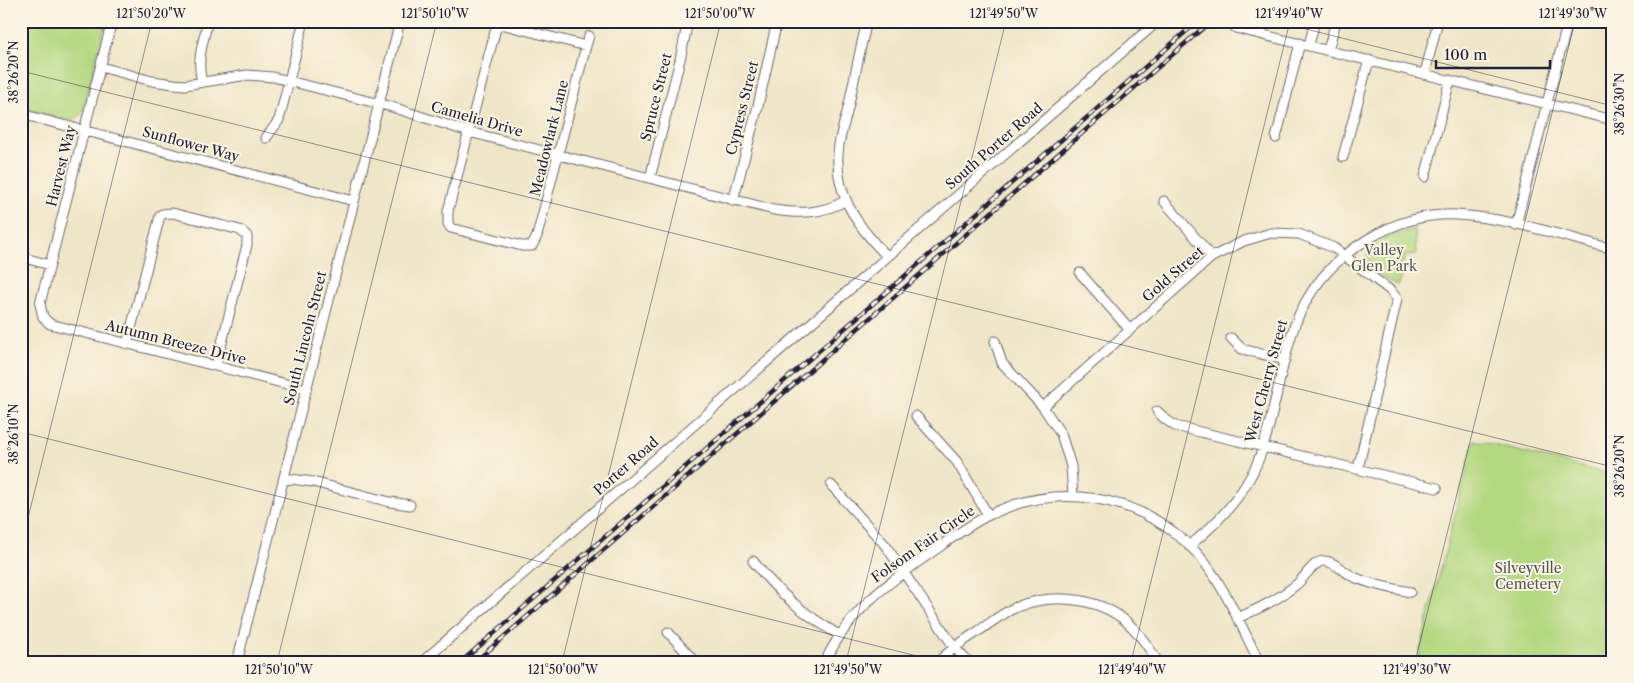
<svg xmlns="http://www.w3.org/2000/svg" width="1634" height="683" font-family="'Libre Caslon Text',serif">
	<style>
		.green { fill: #b4d881; stroke: #6b7d5e }
		.lines { fill: none; stroke-linecap: round; stroke-linejoin: round }
		.minor-casing { stroke: #6a676c; stroke-width: 11 }
		.minor { stroke: #fff; stroke-width: 9 }
		.rail-casing { stroke: #22223b; stroke-width: 4.5 }
		.rail { stroke: #fcf5e5; stroke-width: 2.5; stroke-dasharray: 8; stroke-linecap: butt }
		.ticks { fill: none; stroke: #22223b; stroke-width: 1; stroke-opacity: 0.45 }
		.labels { text-anchor: middle; dominant-baseline: central; stroke-width: 4; stroke-linejoin: round; paint-order: stroke }
		.street-label { font-size: 14px; fill: #22223b; stroke: #fcf5e5 }
		.park-label { font-size: 14px; fill: #4e5950; stroke: #fcf5e5 }
		.neatline { fill: none; stroke: #22223b; stroke-width: 2 }
		.ticks-label { font-size: 12px; text-anchor: middle; fill: #22223b }
	</style>
	<rect width="100%" height="100%" fill="#fcf5e5"/>
	<filter id="ink" filterUnits="userSpaceOnUse"><feTurbulence type="fractalNoise" baseFrequency=".02" numOctaves="2"/><feDisplacementMap in="SourceGraphic" scale="10" xChannelSelector="R" yChannelSelector="G"/><feConvolveMatrix kernelMatrix="1 2 1 2 8 2 1 2 1" color-interpolation-filters="sRGB"/></filter>
	<filter id="wash" filterUnits="userSpaceOnUse"><feTurbulence type="fractalNoise" baseFrequency=".0096" numOctaves="4" result="noise"/><feDisplacementMap in="SourceGraphic" scale="20" xChannelSelector="R" yChannelSelector="G"/><feGaussianBlur stdDeviation="1.12" result="paint"/><feColorMatrix in="noise" values="0 0 0 0 0 0 0 0 0 0 0 0 0 0 0 0 0 1.4 0 .05"/><feComposite in="paint" operator="in"/></filter>
	<g filter="url(#wash)">
		<rect width="100%" height="100%" fill="#efe6c8"/>
		<!-- green -->
		<path class="green" d="M21,21H106L83,110C81,115 78,119 72,120C61,121 33,110 21,107Z
			M1415,229L1416,255L1405,256L1404,262H1400L1402,277L1398,285C1387,280 1357,264 1371,248C1379,239 1403,232 1415,229Z
			M1474,440L1613,475V662H1417Z"/>
	</g>
	<g filter="url(#ink)">
		<g class="lines">
			<defs>
				<path id="minor" d="M112,21L40,304L43,317L50,324L306,389
					M867,21C860,49 855,76 849,104C846,118 841,131 839,145C832,190 856,226 887,256
					M1235,28L1613,120
					M1309,45L1315,21
					M586,46L505,25H498L496,28L448,211V224L451,228L522,246H532L537,236L586,46L589,36
					M1328,50L1336,21
					M101,67L152,81L174,84L185,85L247,75L273,77L392,107L469,132L774,210C800,214 821,214 845,201
					M1425,73L1438,21
					M202,82C196,61 203,42 208,21
					M21,114L354,201
					M266,138L279,120L304,21
					M1276,138L1300,43
					M1343,157L1369,60
					M1425,177L1450,80
					M650,178L680,60L688,21
					M733,201L758,106L777,21
					M1164,201L1212,257
					M1516,225L1568,21
					M21,257L50,265
					M1080,273L1130,330
					M1231,338L1242,349L1285,360
					M995,341L1002,363L1043,407L1061,434L1071,466L1073,496
					M127,344L160,216L162,214L172,213L240,230L247,236V245L216,366
					M1043,407L1212,257L1244,241L1271,233L1299,234L1334,248L1391,291L1397,299L1358,469
					M1157,411L1165,419L1175,426L1437,488
					M916,416L957,462L988,515
					M284,478L313,482L390,502L410,505
					M831,485L886,546L954,647L968,662
					M1189,546C1222,520 1251,487 1263,447C1272,419 1277,390 1284,362C1289,342 1294,323 1304,305C1332,252 1396,212 1457,215C1510,218 1562,236 1613,249
					M753,561C778,593 804,614 839,635
					M1237,618C1257,610 1280,598 1297,584C1305,577 1313,562 1323,561C1333,560 1345,573 1354,577C1371,585 1391,588 1410,592
					M668,632L695,662
					M237,662L400,21
					M422,662L1158,21
					M825,662C850,609 889,582 935,550C952,538 970,524 989,515C1057,482 1134,494 1189,545C1219,573 1241,625 1259,662
					M938,662C950,650 963,641 977,632C991,623 1003,612 1019,606C1056,592 1105,598 1133,628C1143,638 1150,650 1158,662"/>
			</defs>
			<!-- minor casing -->
			<use href="#minor" class="minor-casing"/>
			<!-- minor -->
			<use href="#minor" class="minor"/>
			<defs>
				<path id="rail" d="M461,662L1198,21
					M475,662L1211,21"/>
			</defs>
			<!-- rail casing -->
			<use href="#rail" class="rail-casing"/>
			<!-- rail -->
			<use href="#rail" class="rail"/>
		</g>
	</g>
	<!-- ticks -->
	<path class="ticks" d="M1274,21L1613,106M21,71L1613,467M21,432L941,662M21,546L152,21M277,662L437,21M562,662L721,21M846,662L1006,21M1131,662L1290,21M1415,662L1575,21"/>
	<g class="labels">
		<!-- street labels -->
		<g class="street-label">
			<text transform="translate(656 97) rotate(-76)">Spruce Street</text>
			<text transform="translate(742 108) rotate(-76)">Cypress Street</text>
			<text transform="translate(477 119) rotate(16)">Camelia Drive</text>
			<text transform="translate(549 138) rotate(-76)">Meadowlark Lane</text>
			<text transform="translate(191 144) rotate(15)">Sunflower Way</text>
			<text transform="translate(994 146) rotate(-41)">South Porter Road</text>
			<text transform="translate(61 166) rotate(-76)">Harvest Way</text>
			<text transform="translate(1173 274) rotate(-41)">Gold Street</text>
			<text transform="translate(305 338) rotate(-76)">South Lincoln Street</text>
			<text transform="translate(176 342) rotate(14)">Autumn Breeze Drive</text>
			<text transform="translate(1266 381) rotate(-75)">West Cherry Street</text>
			<text transform="translate(626 466) rotate(-41)">Porter Road</text>
			<text transform="translate(923 544) rotate(-35)">Folsom Fair Circle</text>
		</g>
		<!-- park labels -->
		<g class="park-label">
			<text x="1384" y="250">Valley<tspan x="1384" dy="16">Glen Park</tspan></text>
			<text x="1528" y="568">Silveyville<tspan x="1528" dy="16">Cemetery</tspan></text>
		</g>
	</g>
	<!-- margin -->
	<rect width="1634" height="683" fill="none" stroke="#fcf5e5" stroke-width="55"/>
	<!-- scale -->
	<path d="M1436 60v8h114v-8" fill="none" stroke="#22223b" stroke-width="2.5"/>
	<text x="1444" y="60" font-size="15" fill="#22223b" stroke="#fcf5e5" stroke-width="4" paint-order="stroke">100 m</text>
	<rect x="28" y="28" width="1578" height="628" class="neatline"/>
	<g class="ticks-label">
		<text x="151" y="18">121°50'20"W</text>
		<text x="435" y="18">121°50'10"W</text>
		<text x="720" y="18">121°50'00"W</text>
		<text x="1004" y="18">121°49'50"W</text>
		<text x="1289" y="18">121°49'40"W</text>
		<text x="1573" y="18">121°49'30"W</text>
		<text transform="translate(14 72) rotate(-90)" y="4">38°26'20"N</text>
		<text transform="translate(1620 104) rotate(-90)" y="4">38°26'30"N</text>
		<text transform="translate(14 434) rotate(-90)" y="4">38°26'10"N</text>
		<text transform="translate(1620 466) rotate(-90)" y="4">38°26'20"N</text>
		<text x="279" y="674">121°50'10"W</text>
		<text x="563" y="674">121°50'00"W</text>
		<text x="848" y="674">121°49'50"W</text>
		<text x="1132" y="674">121°49'40"W</text>
		<text x="1417" y="674">121°49'30"W</text>
	</g>
</svg>
